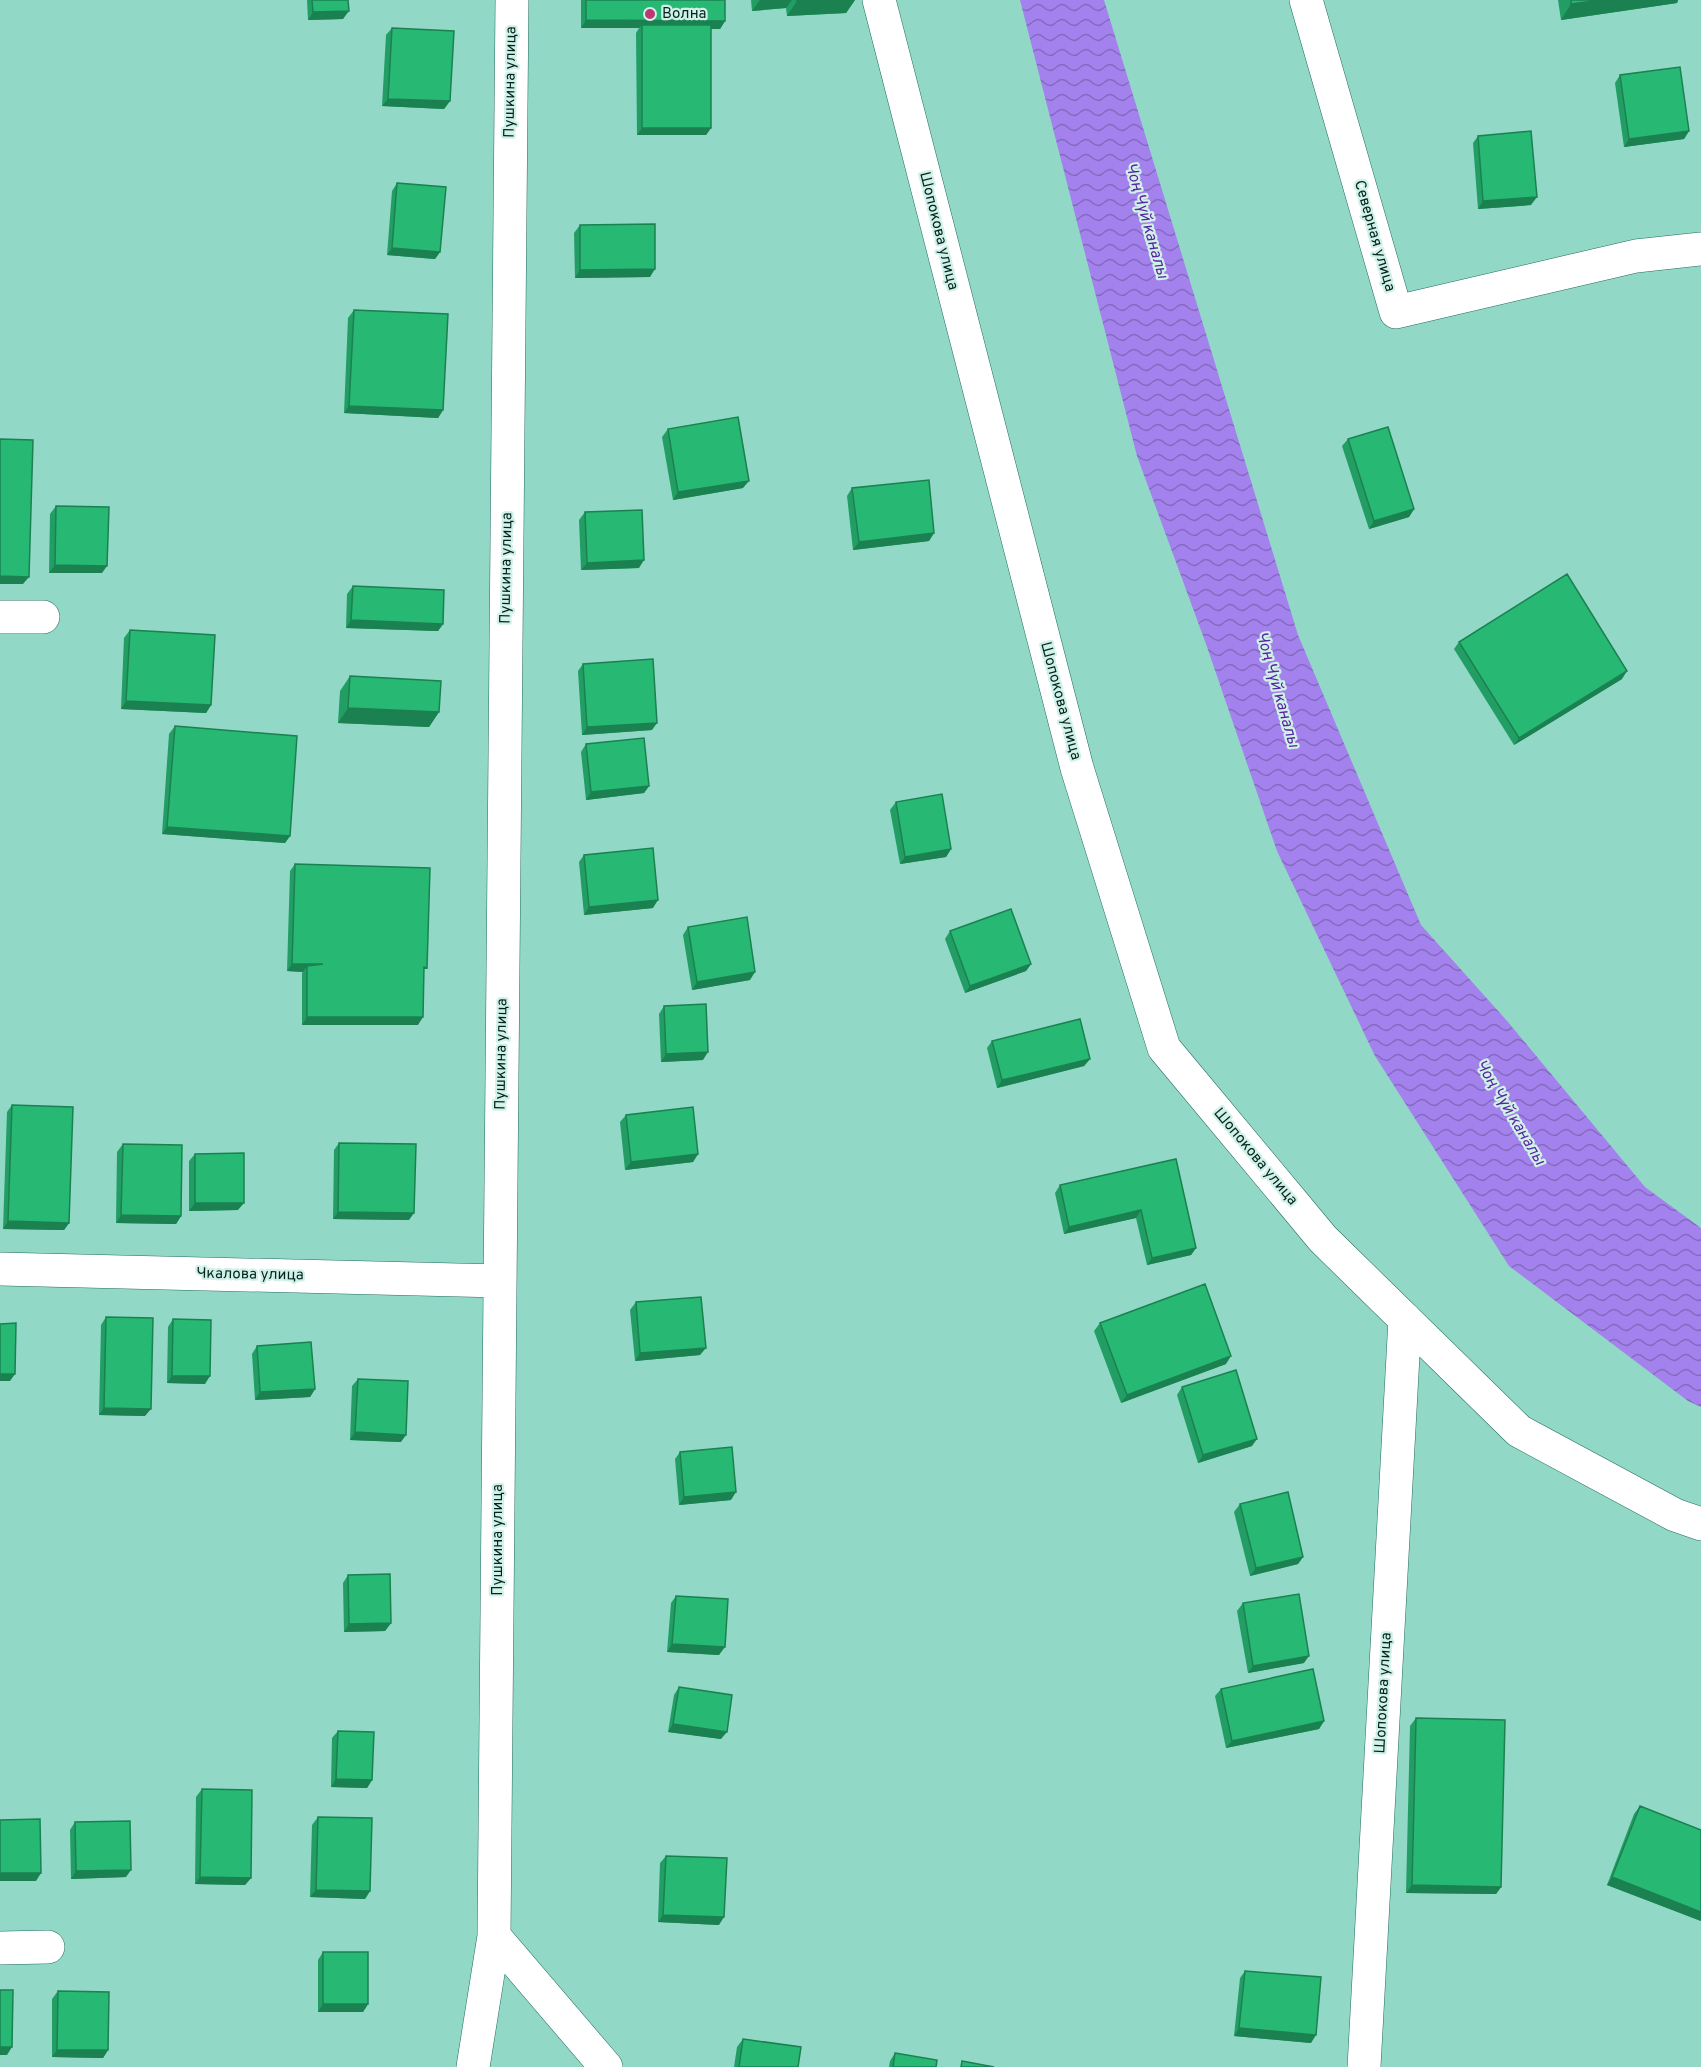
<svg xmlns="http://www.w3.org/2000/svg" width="1701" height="2067" font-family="Overpass,sans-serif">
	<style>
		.water { fill: url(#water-waves) }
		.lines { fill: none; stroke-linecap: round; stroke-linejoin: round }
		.minor-casing { stroke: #236d5e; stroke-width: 34 }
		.minor { stroke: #fff; stroke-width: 33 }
		.wall { fill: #229e64 }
		.shaded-wall { fill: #1b8151 }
		.building { fill: #27b874; stroke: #1b8151; stroke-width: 1.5 }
		.poi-dot { fill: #be3674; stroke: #cff1e7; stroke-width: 2 }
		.labels { text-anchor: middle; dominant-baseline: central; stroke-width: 4.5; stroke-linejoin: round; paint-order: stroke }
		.poi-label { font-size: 15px; fill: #05231d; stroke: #cff1e7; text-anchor: start }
		.street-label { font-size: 15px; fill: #05231d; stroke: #cff1e7 }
		.water-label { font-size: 16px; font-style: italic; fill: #5924a0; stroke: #cff1e7 }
	</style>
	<defs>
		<pattern id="water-waves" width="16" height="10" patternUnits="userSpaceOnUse" patternTransform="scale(1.5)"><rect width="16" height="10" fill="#a482ed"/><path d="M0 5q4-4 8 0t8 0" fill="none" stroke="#846abf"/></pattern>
	</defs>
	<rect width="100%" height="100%" fill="#91d8c6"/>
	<!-- water -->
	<path class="water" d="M1020,0H1104L1298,635L1421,925L1508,1022L1645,1187L1701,1228V1407L1688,1401L1509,1266L1375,1056L1277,851L1206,644L1137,456Z"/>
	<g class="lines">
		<defs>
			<path id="minor" d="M879,0L1077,768L1164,1048L1323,1239L1519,1431L1675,1515L1701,1524
				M1306,0L1396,312L1636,256L1701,249
				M0,617H43
				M0,1269L500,1281
				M494,1936L606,2067
				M0,1948L48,1947
				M473,2067L494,1936L512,0
				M1364,2067L1405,1319"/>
		</defs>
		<!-- minor casing -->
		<use href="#minor" class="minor-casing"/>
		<!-- minor -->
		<use href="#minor" class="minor"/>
	</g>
	<!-- wall -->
	<path class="wall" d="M307,0H348L343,19L308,20Z
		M581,0H725V21L720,29H711V128L706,135H637L636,33L639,28H581Z
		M751,0H855L846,13L787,16L786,8L752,11Z
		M1558,0H1678L1677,3L1561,20Z
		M392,28L450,101L444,109L382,106L386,35Z
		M1620,75L1689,131L1684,139L1624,147L1615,83Z
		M1478,136L1531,205L1478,209L1473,143Z
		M397,183L440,252L435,259L387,255L392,191Z
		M580,225L650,277L575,278L574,233Z
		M354,310L443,410L438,418L344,413L348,318Z
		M668,429L743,488L673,500L662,437Z
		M1348,439L1414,509L1409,517L1369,529L1342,446Z
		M852,488L934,533L929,541L853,550L847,496Z
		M56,506L102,573H49L50,514Z
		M585,512L639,568L581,570L579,520Z
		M353,586L443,624L438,631L346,628L347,594Z
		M130,630L211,705L206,713L121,709L124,638Z
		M1459,642L1622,679L1514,745L1454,649Z
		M583,664L652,730L582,735L578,671Z
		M350,676L439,712L429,727L338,723L340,691Z
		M175,726L290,836L285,843L162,834L169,734Z
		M586,744L649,786L644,793L586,800L581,752Z
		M896,802L951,849L946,857L900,864L890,810Z
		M584,855L653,908L584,915L579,862Z
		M295,864L424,972L418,1025H302V973L303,972L287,971L290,871Z
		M688,927L750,980L692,990L683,935Z
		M950,931L1031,964L1026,971L965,993L945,939Z
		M664,1006L703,1060L661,1062L659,1014Z
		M992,1041L1090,1059L1084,1066L997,1088L987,1048Z
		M12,1105L69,1223L64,1230L3,1229L7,1112Z
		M626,1115L698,1154L693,1162L625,1170L620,1122Z
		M339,1143L409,1220L333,1219L334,1150Z
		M123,1144L181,1216L176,1224L116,1223L117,1152Z
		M195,1154L238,1210L189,1211V1161Z
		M1176,1159L1196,1248L1191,1255L1147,1265L1136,1218L1064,1234L1055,1193L1060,1185Z
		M636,1302L700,1355L635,1361L630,1310Z
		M106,1317L145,1416L99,1415L101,1325Z
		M173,1319L205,1384L167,1383L168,1327Z
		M1100,1323L1226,1364L1121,1403L1094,1331Z
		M257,1346L315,1389L310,1397L255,1400L252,1354Z
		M358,1379L401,1442L350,1440L352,1386Z
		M1182,1387L1252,1446L1198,1463L1177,1395Z
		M680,1452L731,1500L679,1505L675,1459Z
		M1240,1504L1303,1557L1298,1564L1250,1576L1234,1512Z
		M348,1575L391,1623L385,1631L344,1632L343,1583Z
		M676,1596L719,1655L667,1652L671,1603Z
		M1243,1603L1304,1663L1248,1673L1237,1611Z
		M679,1687L721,1739L668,1732L674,1695Z
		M1221,1689L1324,1721L1319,1729L1226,1748L1215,1696Z
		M1416,1718L1501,1887L1496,1894L1406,1893L1410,1726Z
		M338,1731L372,1780L367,1788L331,1787L332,1738Z
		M202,1789L251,1878L245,1885L195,1884L196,1797Z
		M1640,1806L1701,1830V1921L1607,1885L1634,1814Z
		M318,1817L370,1891L365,1899L310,1897L312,1825Z
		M75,1822L126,1877L71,1879L70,1830Z
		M666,1856L719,1925L658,1922L660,1863Z
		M323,1952L368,2004L363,2012H318V1960Z
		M1245,1971L1311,2043L1234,2036L1240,1978Z
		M58,1991L108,2050L103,2058L52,2057V1999Z
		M743,2039L798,2067H734L737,2047Z
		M895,2053L936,2067H889L890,2061Z"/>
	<!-- shaded-wall -->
	<path class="shaded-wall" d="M760,0H792L786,8L752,11Z
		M821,0H855L846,13L787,16L797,1Z
		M1602,0H1678L1677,3L1561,20L1571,4Z
		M349,11L343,19L308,20L313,12Z
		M586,20L725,21L720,29L642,28V25L639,28H581Z
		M388,99L450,101L444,109L382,106Z
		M642,128H711L706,135H637Z
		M1689,131L1684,139L1624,147L1629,139Z
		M1537,197L1531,205L1478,209L1483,201Z
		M392,248L440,252L435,259L387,255Z
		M655,269L650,277L575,278L580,270Z
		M349,406L443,410L438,418L344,413Z
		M749,481L743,488L673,500L678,492Z
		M1414,509L1409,517L1369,529L1374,521Z
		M934,533L929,541L853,550L859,542Z
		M644,560L639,568L581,570L587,563Z
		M55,565L107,566L102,573H49Z
		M0,576L29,577L23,584H0Z
		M351,620L443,624L438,631L346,628Z
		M1627,671L1622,679L1514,745L1519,738Z
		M126,701L211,705L206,713L121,709Z
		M348,708L439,712L429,727L338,723Z
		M657,723L652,730L582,735L587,727Z
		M649,786L644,793L586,800L591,792Z
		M167,827L290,836L285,843L162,834Z
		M951,849L946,857L900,864L905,857Z
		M658,900L653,908L584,915L589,907Z
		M292,964H323L307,966L303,972L287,971Z
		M1031,964L1026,971L965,993L970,986Z
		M755,972L750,980L692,990L697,982Z
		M307,1017H423L418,1025H302Z
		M708,1052L703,1060L661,1062L666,1054Z
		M1090,1059L1084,1066L997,1088L1002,1080Z
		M698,1154L693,1162L625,1170L631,1162Z
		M195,1203H244L238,1210L189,1211Z
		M1141,1210L1136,1218L1064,1234L1069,1227Z
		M338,1212L414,1213L409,1220L333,1219Z
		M121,1215L181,1216L176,1224L116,1223Z
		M8,1221L69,1223L64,1230L3,1229Z
		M1196,1248L1191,1255L1147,1265L1152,1258Z
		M706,1348L700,1355L635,1361L640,1353Z
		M1231,1356L1226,1364L1121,1403L1127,1395Z
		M0,1374H15L10,1381H0Z
		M172,1376H210L205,1384L167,1383Z
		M315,1389L310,1397L255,1400L260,1392Z
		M104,1408L151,1409L145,1416L99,1415Z
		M355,1432L406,1435L401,1442L350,1440Z
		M1257,1439L1252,1446L1198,1463L1203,1455Z
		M736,1492L731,1500L679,1505L684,1497Z
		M1303,1557L1298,1564L1250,1576L1256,1568Z
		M391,1623L385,1631L344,1632L349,1624Z
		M672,1644L725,1647L719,1655L667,1652Z
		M1309,1656L1304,1663L1248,1673L1253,1666Z
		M1324,1721L1319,1729L1226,1748L1232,1741Z
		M673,1724L727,1732L721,1739L668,1732Z
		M336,1779L372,1780L367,1788L331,1787Z
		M131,1870L126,1877L71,1879L76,1871Z
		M0,1873H41L36,1881H0Z
		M200,1877L251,1878L245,1885L195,1884Z
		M1612,1877L1701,1912V1921L1607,1885Z
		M1412,1885L1501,1887L1496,1894L1406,1893Z
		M316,1890L370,1891L365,1899L310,1897Z
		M663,1915L724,1917L719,1925L658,1922Z
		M323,2004H368L363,2012H318Z
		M1239,2028L1316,2035L1311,2043L1234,2036Z
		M0,2047H12L7,2055H0Z
		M57,2050H108L103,2058L52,2057Z"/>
	<!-- building -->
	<path class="building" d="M312,0H348L349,11L313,12Z
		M586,0H725V21L586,20Z
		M797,0H821L797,1Z
		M1571,0H1602L1571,4Z
		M642,25H711V128H642Z
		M392,28L454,31L450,101L388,99Z
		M1680,67L1689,131L1629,139L1620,75Z
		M1531,131L1537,197L1483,201L1478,136Z
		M397,183L446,187L440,252L392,248Z
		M655,224V269L580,270V225Z
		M354,310L448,314L443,410L349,406Z
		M738,417L749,481L678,492L668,429Z
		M1388,427L1414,509L1374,521L1348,439Z
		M0,439L33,440L29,577L0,576Z
		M929,480L934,533L859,542L852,488Z
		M56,506L109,507L107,566L55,565Z
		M642,510L644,560L587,563L585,512Z
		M1567,574L1627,671L1519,738L1459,642Z
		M353,586L444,590L443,624L351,620Z
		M130,630L215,635L211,705L126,701Z
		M653,659L657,723L587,727L583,664Z
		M350,676L441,681L439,712L348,708Z
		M175,726L297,736L290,836L167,827Z
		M644,738L649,786L591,792L586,744Z
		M942,794L951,849L905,857L896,802Z
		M653,848L658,900L589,907L584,855Z
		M295,864L430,868L427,968L424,967L423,1017H307V966L323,964H292Z
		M1011,909L1031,964L970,986L950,931Z
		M747,917L755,972L697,982L688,927Z
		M706,1004L708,1052L666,1054L664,1006Z
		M1080,1019L1090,1059L1002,1080L992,1041Z
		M12,1105L73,1107L69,1223L8,1221Z
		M693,1107L698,1154L631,1162L626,1115Z
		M339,1143L416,1144L414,1213L338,1212Z
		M123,1144L182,1145L181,1216L121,1215Z
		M244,1153V1203H195V1154Z
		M1176,1159L1196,1248L1152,1258L1141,1210L1069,1227L1060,1185Z
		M1205,1284L1231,1356L1127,1395L1100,1323Z
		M701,1297L706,1348L640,1353L636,1302Z
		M106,1317L153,1318L151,1409L104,1408Z
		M173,1319L211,1320L210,1376H172Z
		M16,1323L15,1374H0V1324Z
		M311,1342L315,1389L260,1392L257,1346Z
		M1236,1370L1257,1439L1203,1455L1182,1387Z
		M358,1379L408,1381L406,1435L355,1432Z
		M732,1447L736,1492L684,1497L680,1452Z
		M1288,1492L1303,1557L1256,1568L1240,1504Z
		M390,1574L391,1623L349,1624L348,1575Z
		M1299,1594L1309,1656L1253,1666L1243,1603Z
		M676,1596L728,1599L725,1647L672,1644Z
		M1313,1669L1324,1721L1232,1741L1221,1689Z
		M679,1687L732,1695L727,1732L673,1724Z
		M1416,1718L1505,1720L1501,1887L1412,1885Z
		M338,1731L374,1732L372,1780L336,1779Z
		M202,1789L252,1790L251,1878L200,1877Z
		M1640,1806L1701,1830V1912L1612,1877Z
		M318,1817L372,1818L370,1891L316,1890Z
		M40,1819L41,1873H0V1820Z
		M130,1821L131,1870L76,1871L75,1822Z
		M666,1856L727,1858L724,1917L663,1915Z
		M323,1952H368V2004H323Z
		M1245,1971L1321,1977L1316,2035L1239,2028Z
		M0,1990H13L12,2047H0Z
		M58,1991L109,1992L108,2050H57Z
		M743,2039L801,2047L798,2067H739Z
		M895,2053L937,2060L936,2067H893Z
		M962,2061L994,2067H961Z"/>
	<!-- markers -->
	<circle class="poi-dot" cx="650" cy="14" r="6"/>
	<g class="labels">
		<!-- poi labels -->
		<g class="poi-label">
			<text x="662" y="14">Волна</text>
		</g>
		<!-- street labels -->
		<g class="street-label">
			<text transform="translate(511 82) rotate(-89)">Пушкина улица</text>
			<text transform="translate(938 231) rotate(76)">Шопокова улица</text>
			<text transform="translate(1374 236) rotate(74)">Северная улица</text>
			<text transform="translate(507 568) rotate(-89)">Пушкина улица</text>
			<text transform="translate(1060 701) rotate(75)">Шопокова улица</text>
			<text transform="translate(502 1054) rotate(-89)">Пушкина улица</text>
			<text transform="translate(1255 1157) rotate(50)">Шопокова улица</text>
			<text transform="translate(250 1275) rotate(1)">Чкалова улица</text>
			<text transform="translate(498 1540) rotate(-90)">Пушкина улица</text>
			<text transform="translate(1384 1693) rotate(-87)">Шопокова улица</text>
		</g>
		<!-- water labels -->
		<g class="water-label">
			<text transform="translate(1146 221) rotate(74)">Чоң Чүй каналы</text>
			<text transform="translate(1277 690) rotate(74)">Чоң Чүй каналы</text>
			<text transform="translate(1510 1113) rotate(59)">Чоң Чүй каналы</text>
		</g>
	</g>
</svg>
